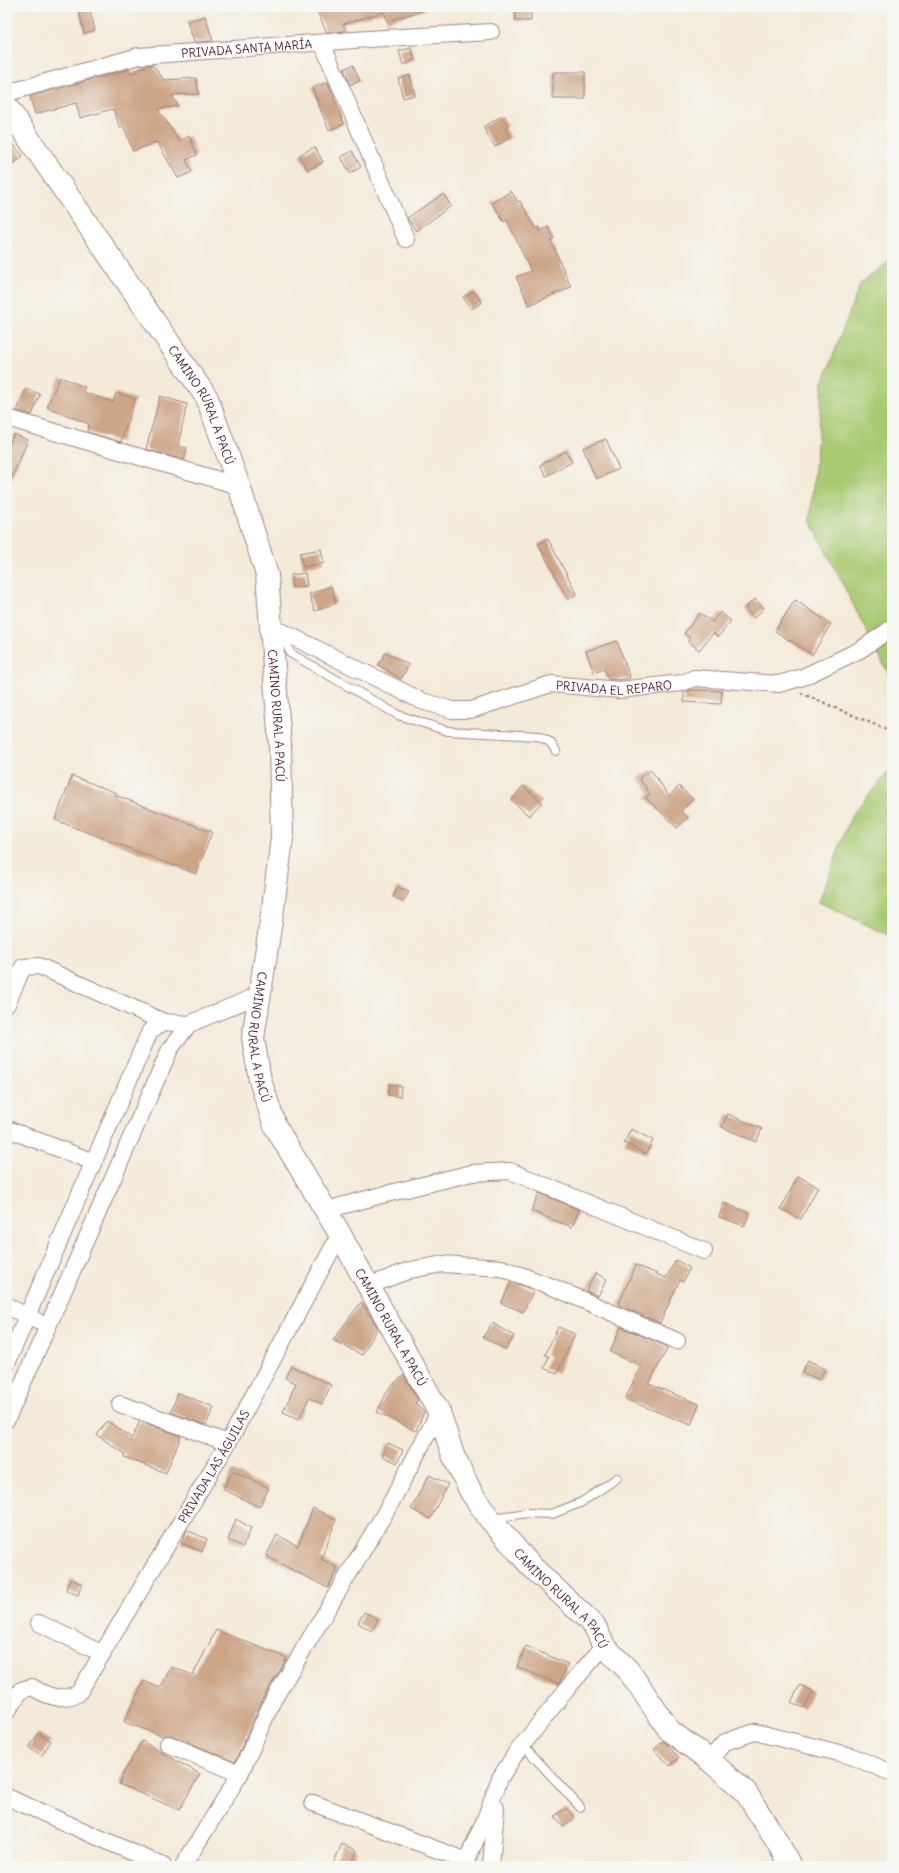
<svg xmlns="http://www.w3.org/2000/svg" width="899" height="1873" font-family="Delius,sans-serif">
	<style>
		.green { fill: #a8c971; stroke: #79744e }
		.building { fill: #cca587 }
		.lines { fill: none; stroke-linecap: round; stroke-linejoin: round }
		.lane-casing { stroke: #9f8482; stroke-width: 10 }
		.street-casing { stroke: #9f8482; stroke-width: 18 }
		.secondary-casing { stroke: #9f8482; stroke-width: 24 }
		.path { stroke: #9f8482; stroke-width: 2.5; stroke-dasharray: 3 3; stroke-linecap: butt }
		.lane { stroke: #fff; stroke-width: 8 }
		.street { stroke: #fff; stroke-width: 16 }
		.secondary { stroke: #fff; stroke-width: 22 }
		.labels { text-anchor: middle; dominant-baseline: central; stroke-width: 3; stroke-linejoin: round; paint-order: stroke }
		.street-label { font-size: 12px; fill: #4a1f2b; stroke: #f6f6f2 }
	</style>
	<rect width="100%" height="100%" fill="#f6f6f2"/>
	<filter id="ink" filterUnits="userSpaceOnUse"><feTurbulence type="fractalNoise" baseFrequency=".025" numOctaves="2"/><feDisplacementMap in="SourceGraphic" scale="8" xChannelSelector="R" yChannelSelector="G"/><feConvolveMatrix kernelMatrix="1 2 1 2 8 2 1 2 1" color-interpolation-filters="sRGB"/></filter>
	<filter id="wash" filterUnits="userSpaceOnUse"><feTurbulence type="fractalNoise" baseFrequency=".012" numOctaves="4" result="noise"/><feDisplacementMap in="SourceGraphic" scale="16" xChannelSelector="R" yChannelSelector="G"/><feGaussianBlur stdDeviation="0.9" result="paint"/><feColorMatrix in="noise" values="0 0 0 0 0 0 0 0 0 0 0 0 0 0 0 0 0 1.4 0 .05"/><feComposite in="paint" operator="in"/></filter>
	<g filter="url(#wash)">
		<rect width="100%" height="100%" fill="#f4ead9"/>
		<!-- green -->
		<path class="green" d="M892,259V681L810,520L823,383L860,284Z
			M892,768V937L819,902L852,814Z"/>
		<g id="blocks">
			<!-- building -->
			<path class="building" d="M78,7H89L95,30L84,33Z
				M315,7H425V10L387,21L384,12L343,24L346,30L344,31L327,33Z
				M515,7H531V21H515Z
				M205,16L213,41L194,42L187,21Z
				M411,48L415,60L403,65L399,51Z
				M148,65H153L164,80L196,78L199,94L172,95L178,106L158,109L179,141L189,136L197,155L186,160L192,172L178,178L157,142L133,151L124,127L120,128L113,109L80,118L76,103L35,114L30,97L129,69L131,74Z
				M353,65L360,81L350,85L344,69Z
				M553,72H585V99H553Z
				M410,75L415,95L403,98L398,78Z
				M328,82L344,124L329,130L312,88Z
				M502,116L508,126L505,128L511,137L495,147L483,127Z
				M7,137L23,156L7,169Z
				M315,147L323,162L308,170L299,155Z
				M352,151L361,167L350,173L341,157Z
				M511,191L518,202L520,201L536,228L539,227L540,231L548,227L554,239L551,241L571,287L529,305L516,277L531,271L507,220L504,222L492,203Z
				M443,194L451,206L416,231L407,218Z
				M474,291L482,303L471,309L463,297Z
				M60,377L85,387L83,392L113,402L116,393L135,399L121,442L87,432L89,424L47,407Z
				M26,389L40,394L32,415L17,411Z
				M160,396L187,404L178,446L187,448L184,460L146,449Z
				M14,434L28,440L7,489V449Z
				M606,439L619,469L596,479L583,448Z
				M566,451L572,462L546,476L540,465Z
				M548,539L577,594L568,599L538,544Z
				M321,549L324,563L303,567L300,553Z
				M305,573L307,586L292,588L291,575Z
				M331,586L336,603L315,611L309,594Z
				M755,599L764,608L754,618L745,608Z
				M795,600L831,624L812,655L775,631Z
				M720,612L731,621L718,637L713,633L699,650L688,641L690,638L684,633L700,613L712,622Z
				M617,641L630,678L619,680L608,679L604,669L594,673L586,651Z
				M386,652L409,665L401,679L378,665Z
				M691,690L722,691L721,704L684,702V692Z
				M651,770L669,796L679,786L693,799L681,811L688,818L677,828L645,797L650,794L639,778Z
				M72,776L117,793L115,795L212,832L196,874L55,820Z
				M523,786L542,802L529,816L511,800Z
				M398,887L409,892L403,902L393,897Z
				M389,1084L401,1086L400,1097L388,1095Z
				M728,1114L762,1129L756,1142L722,1127Z
				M631,1129L653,1140L646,1154L624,1143Z
				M798,1176L818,1187L801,1219L781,1209Z
				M539,1193L579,1210L572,1227L531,1211Z
				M724,1203L750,1213L744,1226L719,1217Z
				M676,1260L690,1268L683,1282L680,1280L660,1323L618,1305L636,1265L666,1278Z
				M595,1273L607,1279L598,1296L586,1291Z
				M511,1282L534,1290L523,1312L501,1303Z
				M361,1302L378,1328L362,1355L333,1340Z
				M492,1323L514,1336L506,1350L483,1337Z
				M558,1327L575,1334L557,1374L544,1368L549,1356L545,1355Z
				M621,1327L668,1347L649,1384L699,1404L691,1425L625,1399L641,1366L610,1352Z
				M808,1360L825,1369L819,1380L802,1372Z
				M291,1366L331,1385L322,1404L309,1398L299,1419L283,1412L296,1383L285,1378Z
				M404,1375L418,1400L415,1403L424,1412L416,1431L377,1412L389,1388Z
				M178,1393L214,1407L206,1425L171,1412Z
				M107,1421L132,1438L140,1421L181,1436L166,1473L124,1457L125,1454L97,1435Z
				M388,1443L403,1450L397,1463L382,1456Z
				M233,1471L269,1488L259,1507L223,1489Z
				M429,1475L448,1484L430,1519L411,1509Z
				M313,1508L336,1520L321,1559L338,1568L328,1588L266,1556L277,1535L298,1546Z
				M236,1519L251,1528L243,1547L228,1540Z
				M187,1530L207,1539L202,1552L181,1543Z
				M70,1579L82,1584L78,1595L66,1590Z
				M364,1612L378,1619L372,1631L358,1623Z
				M216,1630L287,1658L263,1698L235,1762L172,1735L163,1736L124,1722L144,1681L160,1688L171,1667L193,1675Z
				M526,1646L568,1664L559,1684L517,1667Z
				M800,1685L813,1691L804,1708L791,1702Z
				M38,1733L51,1741L42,1755L29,1748Z
				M142,1741L200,1774L179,1810L119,1784L124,1772Z
				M663,1741L679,1757L670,1766L654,1750Z
				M566,1808L575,1818L563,1827L555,1816Z
				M342,1844L357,1850L351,1866H332Z"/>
		</g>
	</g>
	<g filter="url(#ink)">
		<use href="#blocks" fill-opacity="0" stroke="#9f8482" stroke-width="1"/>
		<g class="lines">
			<defs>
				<path id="lane" d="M283,633L290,653L398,715L448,731L538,736L550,742L556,751
					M492,1518L527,1513L552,1514L582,1502L617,1478
					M523,1745L580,1807"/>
				<g id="street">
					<path d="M322,43L406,239"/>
					<path id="s1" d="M7,93L139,56L368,39L491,32"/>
					<path d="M7,418L239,486"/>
					<path id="s2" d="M271,630L283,632L422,701L452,710H471L551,684L619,690L682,683L694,678L779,684L803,677L860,650L892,628"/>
					<path d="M7,1004L23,967L39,966L164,1022"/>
					<path d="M7,1129L94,1162"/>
					<path d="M326,1210L378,1196L472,1173L510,1171L704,1251"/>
					<path d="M368,1286L410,1270L443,1264L501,1268L555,1288L677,1341"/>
					<path d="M7,1306L37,1321"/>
					<path d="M7,1363L150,1031L164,1022L189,1024L259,995"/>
					<path d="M120,1404L228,1443"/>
					<path d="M7,1419L170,1049L189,1024"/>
					<path d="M39,1623L103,1654"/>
					<path id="s3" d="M7,1712L21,1690L32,1687C50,1698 58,1700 78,1694L228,1443L340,1234"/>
					<path d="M168,1744L240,1774"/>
					<path d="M709,1760L725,1742L755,1732L851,1756L892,1773"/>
					<path d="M7,1797L163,1866"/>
					<path d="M313,1803L467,1861"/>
					<path d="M183,1866L240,1774L272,1702L388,1508L439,1412"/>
					<path d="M464,1866L484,1822L500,1778L516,1753L571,1684L604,1646"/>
					<path d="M491,1866L496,1808"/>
				</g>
				<g id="secondary">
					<path id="s4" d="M7,107L207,398L239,486L267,575L280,745L282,838L273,908L253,1038L260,1080L275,1126L340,1234L350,1253L439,1412L453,1455L471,1492L489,1518L531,1566L594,1625L604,1646L628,1670L670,1731L709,1760L745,1791L778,1843L790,1866"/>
				</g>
			</defs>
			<!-- lane casing -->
			<use href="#lane" class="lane-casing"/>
			<!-- street casing -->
			<use href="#street" class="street-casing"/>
			<!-- secondary casing -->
			<use href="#secondary" class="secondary-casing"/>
			<!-- path -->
			<path class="path" d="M801,693L892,732"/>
			<!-- lane -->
			<use href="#lane" class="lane"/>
			<!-- street -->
			<use href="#street" class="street"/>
			<!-- secondary -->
			<use href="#secondary" class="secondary"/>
		</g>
	</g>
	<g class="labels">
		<!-- street labels -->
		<g class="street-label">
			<text stroke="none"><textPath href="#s1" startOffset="245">PRIVADA SANTA MARÍA</textPath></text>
			<text stroke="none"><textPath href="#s4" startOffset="357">CAMINO RURAL A PACÚ</textPath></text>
			<text stroke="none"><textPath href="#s2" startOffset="365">PRIVADA EL REPARO</textPath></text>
			<text stroke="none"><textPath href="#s4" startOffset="681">CAMINO RURAL A PACÚ</textPath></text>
			<text stroke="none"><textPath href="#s4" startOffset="1005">CAMINO RURAL A PACÚ</textPath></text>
			<text stroke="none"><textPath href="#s4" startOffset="1329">CAMINO RURAL A PACÚ</textPath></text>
			<text stroke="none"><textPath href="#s3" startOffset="351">PRIVADA LAS ÁGUILAS</textPath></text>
			<text stroke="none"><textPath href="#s4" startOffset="1653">CAMINO RURAL A PACÚ</textPath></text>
		</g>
	</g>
	<!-- margin -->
	<rect width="899" height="1873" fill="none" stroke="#f6f6f2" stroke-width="24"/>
</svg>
